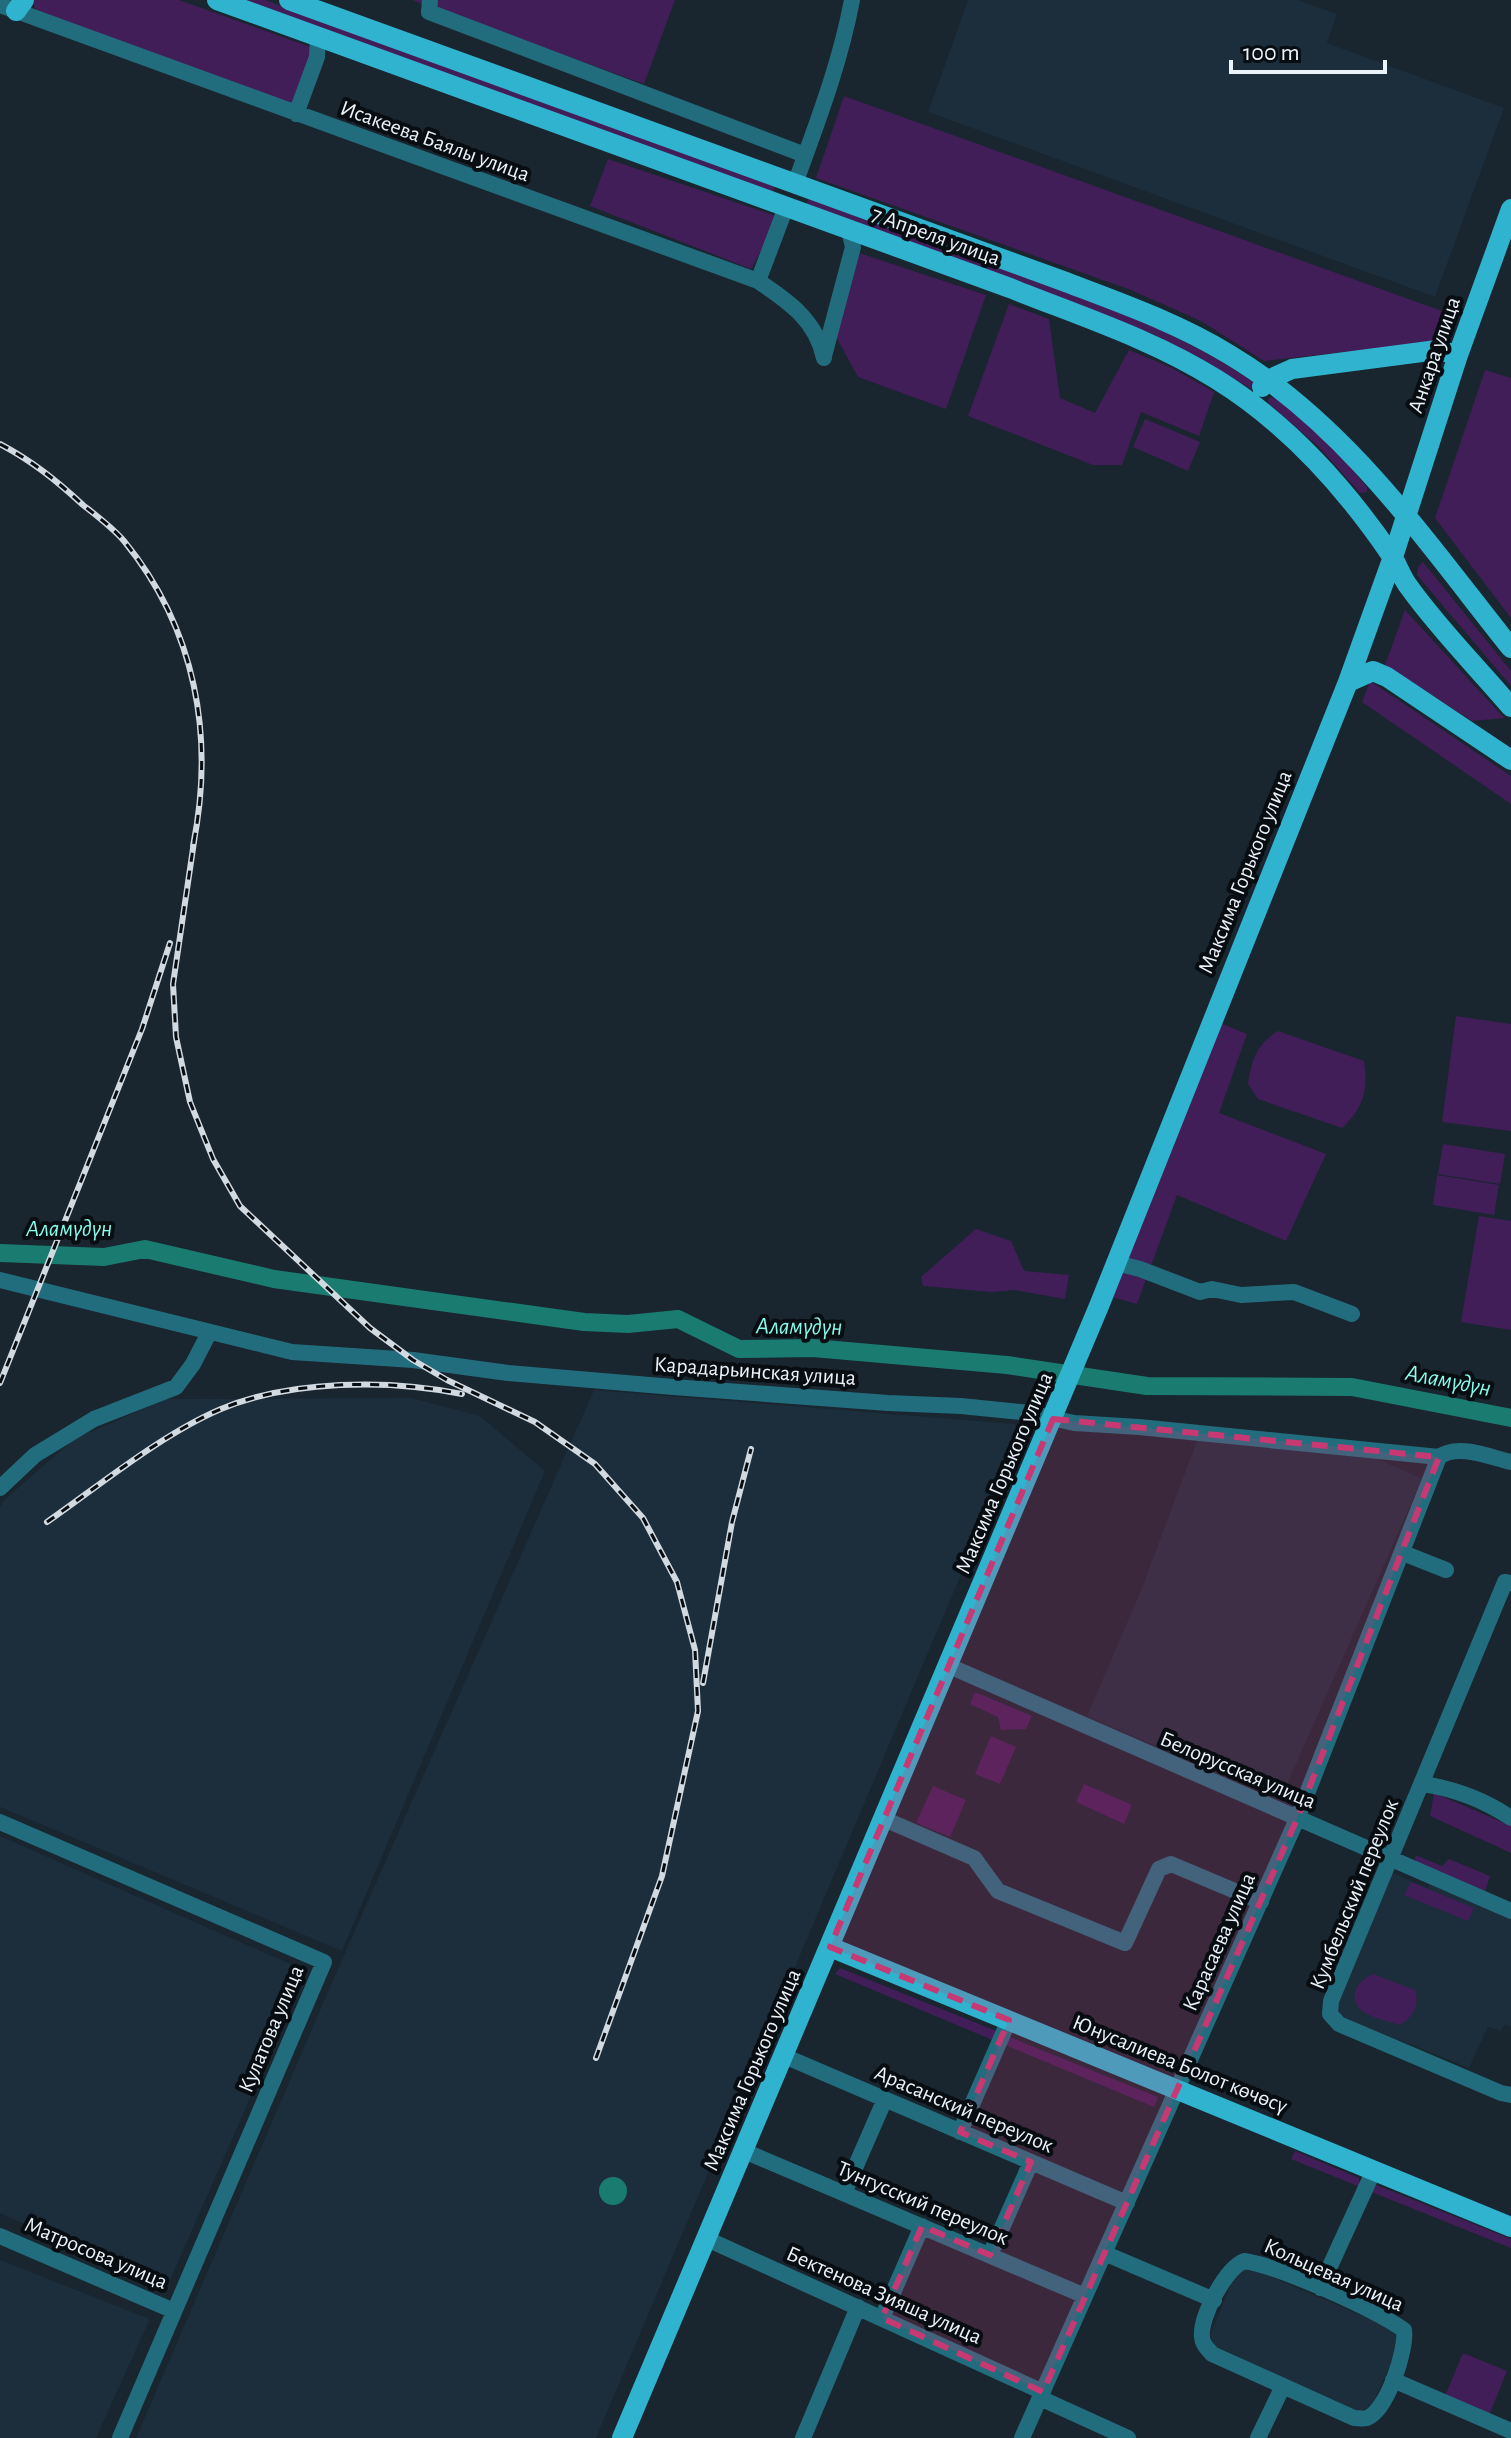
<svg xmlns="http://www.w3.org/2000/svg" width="1511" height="2438" font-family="'Alegreya Sans',sans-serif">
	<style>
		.built { fill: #1c2d3c }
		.green { fill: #411e58 }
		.water { fill: #1a7b70 }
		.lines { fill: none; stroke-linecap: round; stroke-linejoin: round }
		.river { stroke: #1a7b70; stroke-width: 18 }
		.minor { stroke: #226d7d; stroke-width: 16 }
		.major { stroke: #30b3ce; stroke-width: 20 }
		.rail-casing { stroke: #d1d9e1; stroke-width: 6 }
		.rail { stroke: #080d12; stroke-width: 3; stroke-dasharray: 9; stroke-linecap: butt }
		.marked { fill: #c83973; fill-opacity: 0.2; stroke: #c83973; stroke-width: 6; stroke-dasharray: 16 10; stroke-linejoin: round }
		.labels { text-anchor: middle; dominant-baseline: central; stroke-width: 8; stroke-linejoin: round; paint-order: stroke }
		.street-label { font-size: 22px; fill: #ebf3fa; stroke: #080d12 }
		.water-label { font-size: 24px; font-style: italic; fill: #87fdec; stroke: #080d12 }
	</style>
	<rect width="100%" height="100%" fill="#19252f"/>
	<!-- built -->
	<path class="built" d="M968,0H1298L1337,14L1327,43L1504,108L1435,297L928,112Z
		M594,1390L1015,1424L1020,1435L596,2438H136L333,1980Z
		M411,1398L480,1416L545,1471L342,1951L0,1807V1508L4,1500L74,1439L167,1399Z
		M1198,1438L1367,1454L1422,1479L1280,1800L1087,1716L1142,1588Z
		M0,1836L306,1971L167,2287L0,2213Z
		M1390,1872L1428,1888L1432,1880L1511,1913V2027L1505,2025L1501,2031L1488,2027L1469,2068L1334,2014Z
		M0,2260L150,2319L96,2438H0Z
		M1249,2267L1393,2329L1400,2344L1372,2405L1355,2414L1215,2347L1210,2335L1236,2272Z"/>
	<!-- green -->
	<path class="green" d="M35,0H179L313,48L291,107L37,14L33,3Z
		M238,0H265L775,186L773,193Z
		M412,0H675L644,84Z
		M844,96L1453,315L1444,341L1264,361L1201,321L1131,290L816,178Z
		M608,159L779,217L751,269L590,206Z
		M809,197C882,224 954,251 1027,278C1106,307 1185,334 1254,383V387L1251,389L1200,358L1153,334L806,205Z
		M856,252L986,295L946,409L858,377L833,331Z
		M1009,304L1049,319L1060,398L1095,413L1129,350L1172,368L1214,392L1199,436L1141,412L1122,465H1093L968,416Z
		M1485,370L1511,378V618L1435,518Z
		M1270,397L1279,399L1341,456L1367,487V492L1360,493L1318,446L1269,404L1268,400Z
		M1145,419L1200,442L1188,471L1133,447Z
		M1423,562L1511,671V686L1417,575L1418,567Z
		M1405,610L1504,718L1472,721L1385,665Z
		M1370,681L1511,776V804L1362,702Z
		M1456,1016L1511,1024V1131L1442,1122Z
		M1220,1023L1247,1034L1219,1113L1326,1154L1286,1241L1177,1195L1137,1304L1112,1297Z
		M1278,1031L1364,1061C1369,1089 1363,1109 1342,1128L1258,1099L1248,1084C1252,1059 1256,1045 1278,1031Z
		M1443,1144L1505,1154L1500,1184L1438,1174Z
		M1437,1175L1499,1185L1494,1215L1433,1205Z
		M1479,1216L1511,1221V1330L1461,1322Z
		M976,1229L1011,1241L1024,1271L1069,1275L1065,1299L1014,1290L992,1292L923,1286L921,1277Z
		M975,1692L1032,1716L1026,1729L1001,1730L998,1717L970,1704Z
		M991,1736L1016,1747L1000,1784L975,1774Z
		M1084,1784L1132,1805L1124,1824L1076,1802Z
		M933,1786L966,1800L950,1837L916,1823Z
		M1434,1793L1511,1826V1853L1430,1816Z
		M1415,1855L1442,1866L1449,1859L1490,1876L1484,1895L1416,1866Z
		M1411,1882L1474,1908L1468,1921L1404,1895Z
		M840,1968L999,2032L995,2041L835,1974Z
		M1373,1974L1415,1990C1420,2005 1413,2017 1400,2025C1383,2019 1351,2016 1355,1993C1357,1983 1365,1978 1373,1974Z
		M1007,2036L1158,2097L1154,2107L1003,2044Z
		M1295,2151L1359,2178L1360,2187L1291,2159Z
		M1374,2184L1511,2239V2248L1369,2191Z
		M1463,2353L1507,2371L1489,2415L1445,2396Z"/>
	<!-- water -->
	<path class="water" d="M599 2191a14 14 0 1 1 28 0a14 14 0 1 1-28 0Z"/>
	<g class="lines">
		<!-- river -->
		<path class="river" d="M0,1253L104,1257L145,1249L274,1279L584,1322L628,1324L678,1319L739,1349L813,1348L1007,1365L1147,1386L1352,1387L1511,1418"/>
		<!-- minor -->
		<path class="minor" d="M430,0L429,12L805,155
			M0,5L758,281C788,301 816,320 824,358
			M296,114L317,57L318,37
			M795,184C817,123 840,64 852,0
			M758,281L786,207
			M824,356L853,247L849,230
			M1116,1263L1140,1269L1200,1292L1212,1289L1241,1295L1294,1292L1352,1314
			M0,1280L292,1352L413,1360L508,1373L673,1387L888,1403L961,1406L1030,1413L1074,1423L1139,1427L1439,1457C1458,1443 1489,1457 1511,1462
			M0,1488L35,1455L94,1419L176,1387L193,1364L209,1333
			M1403,1553L1446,1570
			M1511,1583L1505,1582L1331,2001L1330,2014L1339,2024L1501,2093L1511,2095
			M949,1666L1511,1911
			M1423,1784C1456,1789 1483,1799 1511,1818
			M884,1819L974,1858L998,1891L1125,1943L1159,1869L1171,1864L1261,1902
			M0,1822L324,1962L120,2438
			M784,2056L1127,2203
			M960,2132L1009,2020
			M744,2151L1085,2296
			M844,2193L885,2099
			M0,2236L174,2311
			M707,2239L1043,2392
			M1104,2253L1214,2300
			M990,2255L1031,2162
			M1244,2261C1279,2266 1374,2309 1404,2330C1407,2349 1387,2411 1367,2418C1363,2419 1359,2418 1354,2418L1212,2354C1208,2349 1202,2344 1202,2337C1200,2317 1225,2269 1244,2261Z
			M1320,2288L1374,2170
			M882,2318L922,2226
			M1393,2380L1511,2431
			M1040,2398L1128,2438
			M803,2438L858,2307
			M1022,2438L1297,1819L1439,1457
			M1258,2438L1283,2386"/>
		<!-- major -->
		<path class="major" d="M217,0L1010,288C1080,316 1152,339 1216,379C1287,423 1344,486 1391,555C1398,565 1401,577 1409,587C1439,629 1477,667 1511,707
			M289,0L1063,281C1121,303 1178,323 1230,355C1347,425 1427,543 1511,648
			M16,11L24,0
			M1262,387L1268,380L1292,369L1437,350L1458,355
			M1348,682L1373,671L1387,677L1511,760
			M830,1947L1511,2227
			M622,2438L1099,1306L1348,682L1393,557L1458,355L1511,209"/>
		<defs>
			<path id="rail" d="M0,444C32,461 56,480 83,505C97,516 113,528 124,541C196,629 215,737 193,846
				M195,835L173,984L176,1037L190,1102L213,1159L240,1206L370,1328L413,1360L447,1380L535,1422L595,1464L643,1518L677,1582L695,1650L698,1711L662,1876L596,2058
				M0,1383L142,1029L170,943
				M47,1522C100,1485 162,1434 221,1409C290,1380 389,1379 462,1394
				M703,1683L732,1522L751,1449"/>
		</defs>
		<!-- rail casing -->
		<use href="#rail" class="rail-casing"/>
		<!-- rail -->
		<use href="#rail" class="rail"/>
	</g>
	<!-- marked area -->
	<path class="marked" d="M1053,1419L1439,1457L1297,1819L1043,2392L882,2318L922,2226L990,2255L1031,2162L960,2132L1009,2020L830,1947Z"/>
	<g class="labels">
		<!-- street labels -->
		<g class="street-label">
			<text transform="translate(435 141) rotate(20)">Исакеева Баялы улица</text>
			<text transform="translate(936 236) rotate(20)">7 Апреля улица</text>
			<text transform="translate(1434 355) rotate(-71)">Анкара улица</text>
			<text transform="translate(1245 872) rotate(-68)">Максима Горького улица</text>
			<text transform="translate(755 1371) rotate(4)">Карадарьинская улица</text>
			<text transform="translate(1004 1473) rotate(-67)">Максима Горького улица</text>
			<text transform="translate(1238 1770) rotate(23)">Белорусская улица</text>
			<text transform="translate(1354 1894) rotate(-68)">Кумбельский переулок</text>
			<text transform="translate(1219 1942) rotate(-66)">Карасаева улица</text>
			<text transform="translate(271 2029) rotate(-67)">Кулатова улица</text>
			<text transform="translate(1180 2064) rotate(22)">Юнусалиева Болот көчөсү</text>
			<text transform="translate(752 2070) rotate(-67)">Максима Горького улица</text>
			<text transform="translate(964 2109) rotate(23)">Арасанский переулок</text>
			<text transform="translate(923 2203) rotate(23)">Тунгусский переулок</text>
			<text transform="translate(96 2253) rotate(23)">Матросова улица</text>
			<text transform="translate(1334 2275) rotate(24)">Кольцевая улица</text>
			<text transform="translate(884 2295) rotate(24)">Бектенова Зияша улица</text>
		</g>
		<!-- water labels -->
		<g class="water-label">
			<text x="69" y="1229">Аламүдүн</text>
			<text transform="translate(799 1327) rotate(1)">Аламүдүн</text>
			<text transform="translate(1448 1381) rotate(11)">Аламүдүн</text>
		</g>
	</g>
	<!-- scale -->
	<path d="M1231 60v12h154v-12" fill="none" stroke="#ebf3fa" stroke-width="4"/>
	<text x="1243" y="60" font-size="24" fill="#ebf3fa" stroke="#080d12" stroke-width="6" paint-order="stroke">100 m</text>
</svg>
